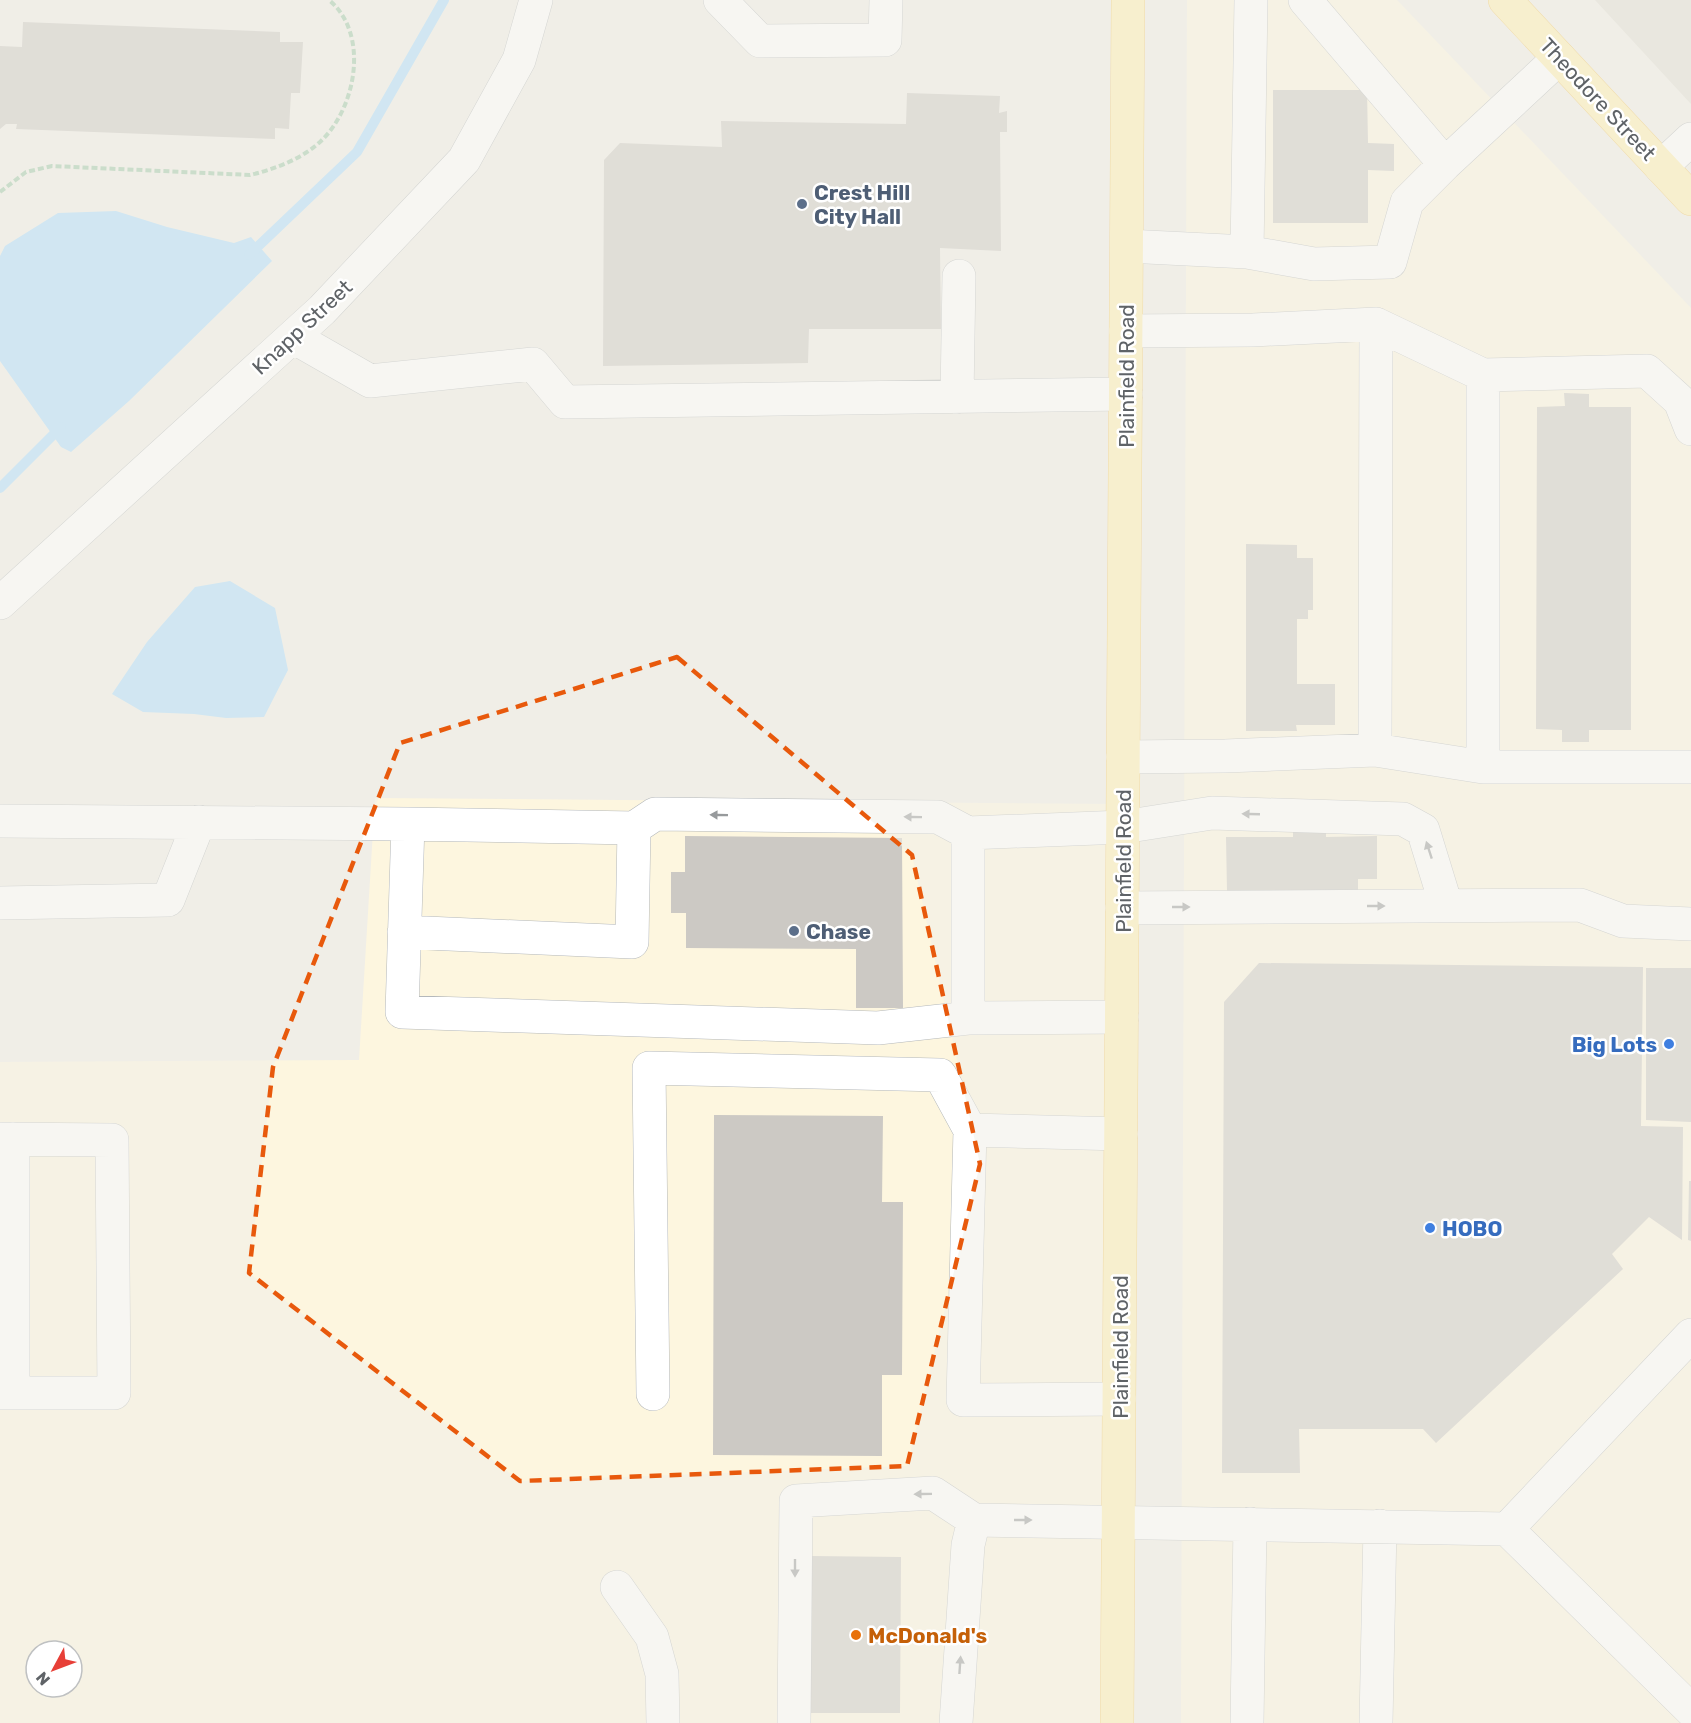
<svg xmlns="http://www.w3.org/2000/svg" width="1691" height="1723" font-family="Rubik,sans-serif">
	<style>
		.commercial { fill: #fdf6df; fill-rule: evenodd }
		.education { fill: #e0ddd5 }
		.water { fill: #aadcfe }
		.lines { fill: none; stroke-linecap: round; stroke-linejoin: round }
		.stream { stroke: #aadcfe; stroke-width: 10 }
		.building { fill: #ccc9c4 }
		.minor-casing { stroke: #b4b8bb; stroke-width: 34 }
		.major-casing { stroke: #f0c361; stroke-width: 34 }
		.path { stroke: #9ec8a8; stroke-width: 4; stroke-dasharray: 6 3; stroke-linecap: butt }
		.minor { stroke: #fff; stroke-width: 33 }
		.major { stroke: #feefaf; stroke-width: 33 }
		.oneway { fill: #979a9c }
		.marked { fill: none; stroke: #e8590c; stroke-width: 4.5; stroke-dasharray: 12 8; stroke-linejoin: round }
		.service-dot { fill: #5c6f8a; stroke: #fff; stroke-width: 2 }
		.shop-dot { fill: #3f7fe0; stroke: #fff; stroke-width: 2 }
		.food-dot { fill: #e8710a; stroke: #fff; stroke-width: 2 }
		.labels { text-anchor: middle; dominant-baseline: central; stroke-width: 5; stroke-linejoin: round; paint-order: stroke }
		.street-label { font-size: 21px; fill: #5f6367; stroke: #fff }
		.service-label { font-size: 21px; font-weight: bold; fill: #4e5e75; stroke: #fff; text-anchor: start }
		.shop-label { font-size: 21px; font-weight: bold; fill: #366cbe; stroke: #fff; text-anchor: end }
		.food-label { font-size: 21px; font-weight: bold; fill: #c56008; stroke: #fff; text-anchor: start }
	</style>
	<rect width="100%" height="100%" fill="#f0eee7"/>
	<!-- commercial -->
	<path class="commercial" d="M1187,0H1397L1691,308V1723H1181Z
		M375,798L1112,804L1105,1723H0V1062L359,1060ZM36,1651H72V1687H36Z"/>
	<!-- education -->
	<path class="education" d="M1595,0H1691V104Z"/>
	<!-- water -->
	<path class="water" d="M116,211L167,227L234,243L251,237L272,261L129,401L71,452L61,447L0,361V256L5,246L58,213Z
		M230,581L275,608L288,670L264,717L226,718L194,714L143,712L112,694L147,642L195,587Z"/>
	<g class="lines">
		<!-- stream -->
		<path class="stream" d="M249,255L357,152L444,0
			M0,488L61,427"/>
	</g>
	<!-- building -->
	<path class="building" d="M23,22L280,32V42H303L300,93H291L289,129L275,128V139L16,129L17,124H6L0,129V46L22,47Z
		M1273,90H1367L1368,143L1394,144V171L1368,170V223H1273Z
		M907,93L1000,96L999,113L1007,111V132H1000L1001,251L940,248L941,329H809L808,363L603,366L604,160L620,143L722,147L721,121L906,124Z
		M1564,393L1589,394V407H1631V730H1589V742H1562V730L1536,729L1537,407L1565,406Z
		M1246,544L1297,545V558H1313V610H1308V619H1297V684H1335V725H1296L1297,731H1246Z
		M1293,826H1326V837L1377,836V879H1358V890L1227,891L1226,837H1293Z
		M685,836L902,838L903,1008H856V949L686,948V913H671V872H685Z
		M1259,963L1643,967L1641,1126L1683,1127L1682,1240L1649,1217L1612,1254L1623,1269L1436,1443L1423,1429H1299L1300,1473H1222L1224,1002Z
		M1646,968H1691V1122L1646,1120Z
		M714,1115L883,1116L882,1202H903L902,1375H882V1456L713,1455Z
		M1689,1181H1691V1241L1688,1240Z
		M811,1556L901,1557L900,1713H810Z"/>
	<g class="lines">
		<defs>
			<path id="minor" d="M720,0L760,41L885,40L886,0
				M1305,0L1445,164L1559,58
				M1661,167L1691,139
				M1127,246L1247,252L1251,0
				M1247,252L1314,264L1390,262L1407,202L1445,164
				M1376,324L1483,375
				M293,337L370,381L533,364L565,402L1126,394
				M957,397L959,276
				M0,603L322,310L464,160L519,60L536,0
				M1375,750L1483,767H1691
				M1123,757L1225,756L1375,750L1376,324L1253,330L1126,331
				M1483,767V375L1647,371L1680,401L1691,429
				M0,821L408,824
				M634,828L655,814L938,817L968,833
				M0,903L168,900L199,822
				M1122,908L1580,905L1623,921L1691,924
				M404,932L632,942L634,828L408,824L402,1012L878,1028L968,1018
				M1122,1017L968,1018V833L1123,827L1212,813L1403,819L1423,830L1446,905
				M970,1130L1121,1134
				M0,1139L112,1140L114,1393H0
				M13,1139V1393
				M1691,1335L1507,1529L1691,1710
				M653,1394L649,1068L940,1075L970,1130L963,1400L1119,1399
				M617,1587L652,1637L662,1674L663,1723
				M794,1723L796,1501L933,1493L974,1520
				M956,1723L968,1545L974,1520L1507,1529
				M1247,1723L1250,1524
				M1376,1723L1380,1526"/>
			<path id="major" d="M1505,0L1691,199
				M1117,1723L1128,0"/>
		</defs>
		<!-- minor casing -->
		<use href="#minor" class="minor-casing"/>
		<!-- major casing -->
		<use href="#major" class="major-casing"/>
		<!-- path -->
		<path class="path" d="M0,192L26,172L52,166L250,175C275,169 302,159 321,141C356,108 370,34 329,0"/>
		<!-- minor -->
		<use href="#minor" class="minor"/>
		<!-- major -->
		<use href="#major" class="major"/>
	</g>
	<!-- one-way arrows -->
	<defs><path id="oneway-solid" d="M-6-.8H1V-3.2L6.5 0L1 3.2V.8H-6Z" transform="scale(1.5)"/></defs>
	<g class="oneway">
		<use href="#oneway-solid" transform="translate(1251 814) rotate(-178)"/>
		<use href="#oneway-solid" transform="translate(719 815) rotate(-179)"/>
		<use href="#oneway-solid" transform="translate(913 817) rotate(-179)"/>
		<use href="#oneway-solid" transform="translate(1429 850) rotate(-108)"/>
		<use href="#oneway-solid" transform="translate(1376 906)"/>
		<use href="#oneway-solid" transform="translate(1181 907)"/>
		<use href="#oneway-solid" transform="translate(923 1494) rotate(179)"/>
		<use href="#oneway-solid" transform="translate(1023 1520)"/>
		<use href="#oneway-solid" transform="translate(795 1568) rotate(90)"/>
		<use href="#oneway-solid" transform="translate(960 1665) rotate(-86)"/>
	</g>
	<!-- marked area -->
	<path d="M0 0H1691V1723H0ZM677,657L912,855L980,1164L907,1466L520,1481L249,1273L273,1067L400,743Z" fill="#f0eee7" fill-opacity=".55" fill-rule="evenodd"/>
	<path class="marked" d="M677,657L912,855L980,1164L907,1466L520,1481L249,1273L273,1067L400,743Z"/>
	<!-- markers -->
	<g class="service-dot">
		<circle cx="802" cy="204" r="6"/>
		<circle cx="794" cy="931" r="6"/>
	</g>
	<g class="shop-dot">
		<circle cx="1669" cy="1044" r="6"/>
		<circle cx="1430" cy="1228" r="6"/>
	</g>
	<circle class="food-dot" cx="856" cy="1635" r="6"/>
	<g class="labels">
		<!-- street labels -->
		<g class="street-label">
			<text transform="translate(1598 99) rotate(47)">Theodore Street</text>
			<text transform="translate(302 327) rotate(-43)">Knapp Street</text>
			<text transform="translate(1126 376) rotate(-90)">Plainfield Road</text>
			<text transform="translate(1123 861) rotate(-90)">Plainfield Road</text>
			<text transform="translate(1120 1347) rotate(-90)">Plainfield Road</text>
		</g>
		<!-- service labels -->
		<g class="service-label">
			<text x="814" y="192">Crest Hill<tspan x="814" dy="24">City Hall</tspan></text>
			<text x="806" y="931">Chase</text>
		</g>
		<!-- shop labels -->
		<g class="shop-label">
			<text x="1657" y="1044">Big Lots</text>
			<text x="1442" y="1228" text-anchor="start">HOBO</text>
		</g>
		<!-- food labels -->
		<g class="food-label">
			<text x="868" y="1635">McDonald's</text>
		</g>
	</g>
	<!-- north arrow -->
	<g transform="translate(54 1669) rotate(229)"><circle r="28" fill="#ffffff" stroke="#bfc1c2" stroke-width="1.5"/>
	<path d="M0-4.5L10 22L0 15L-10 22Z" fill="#e73f37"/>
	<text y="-9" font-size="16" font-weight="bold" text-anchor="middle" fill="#5f6367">N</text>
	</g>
</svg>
